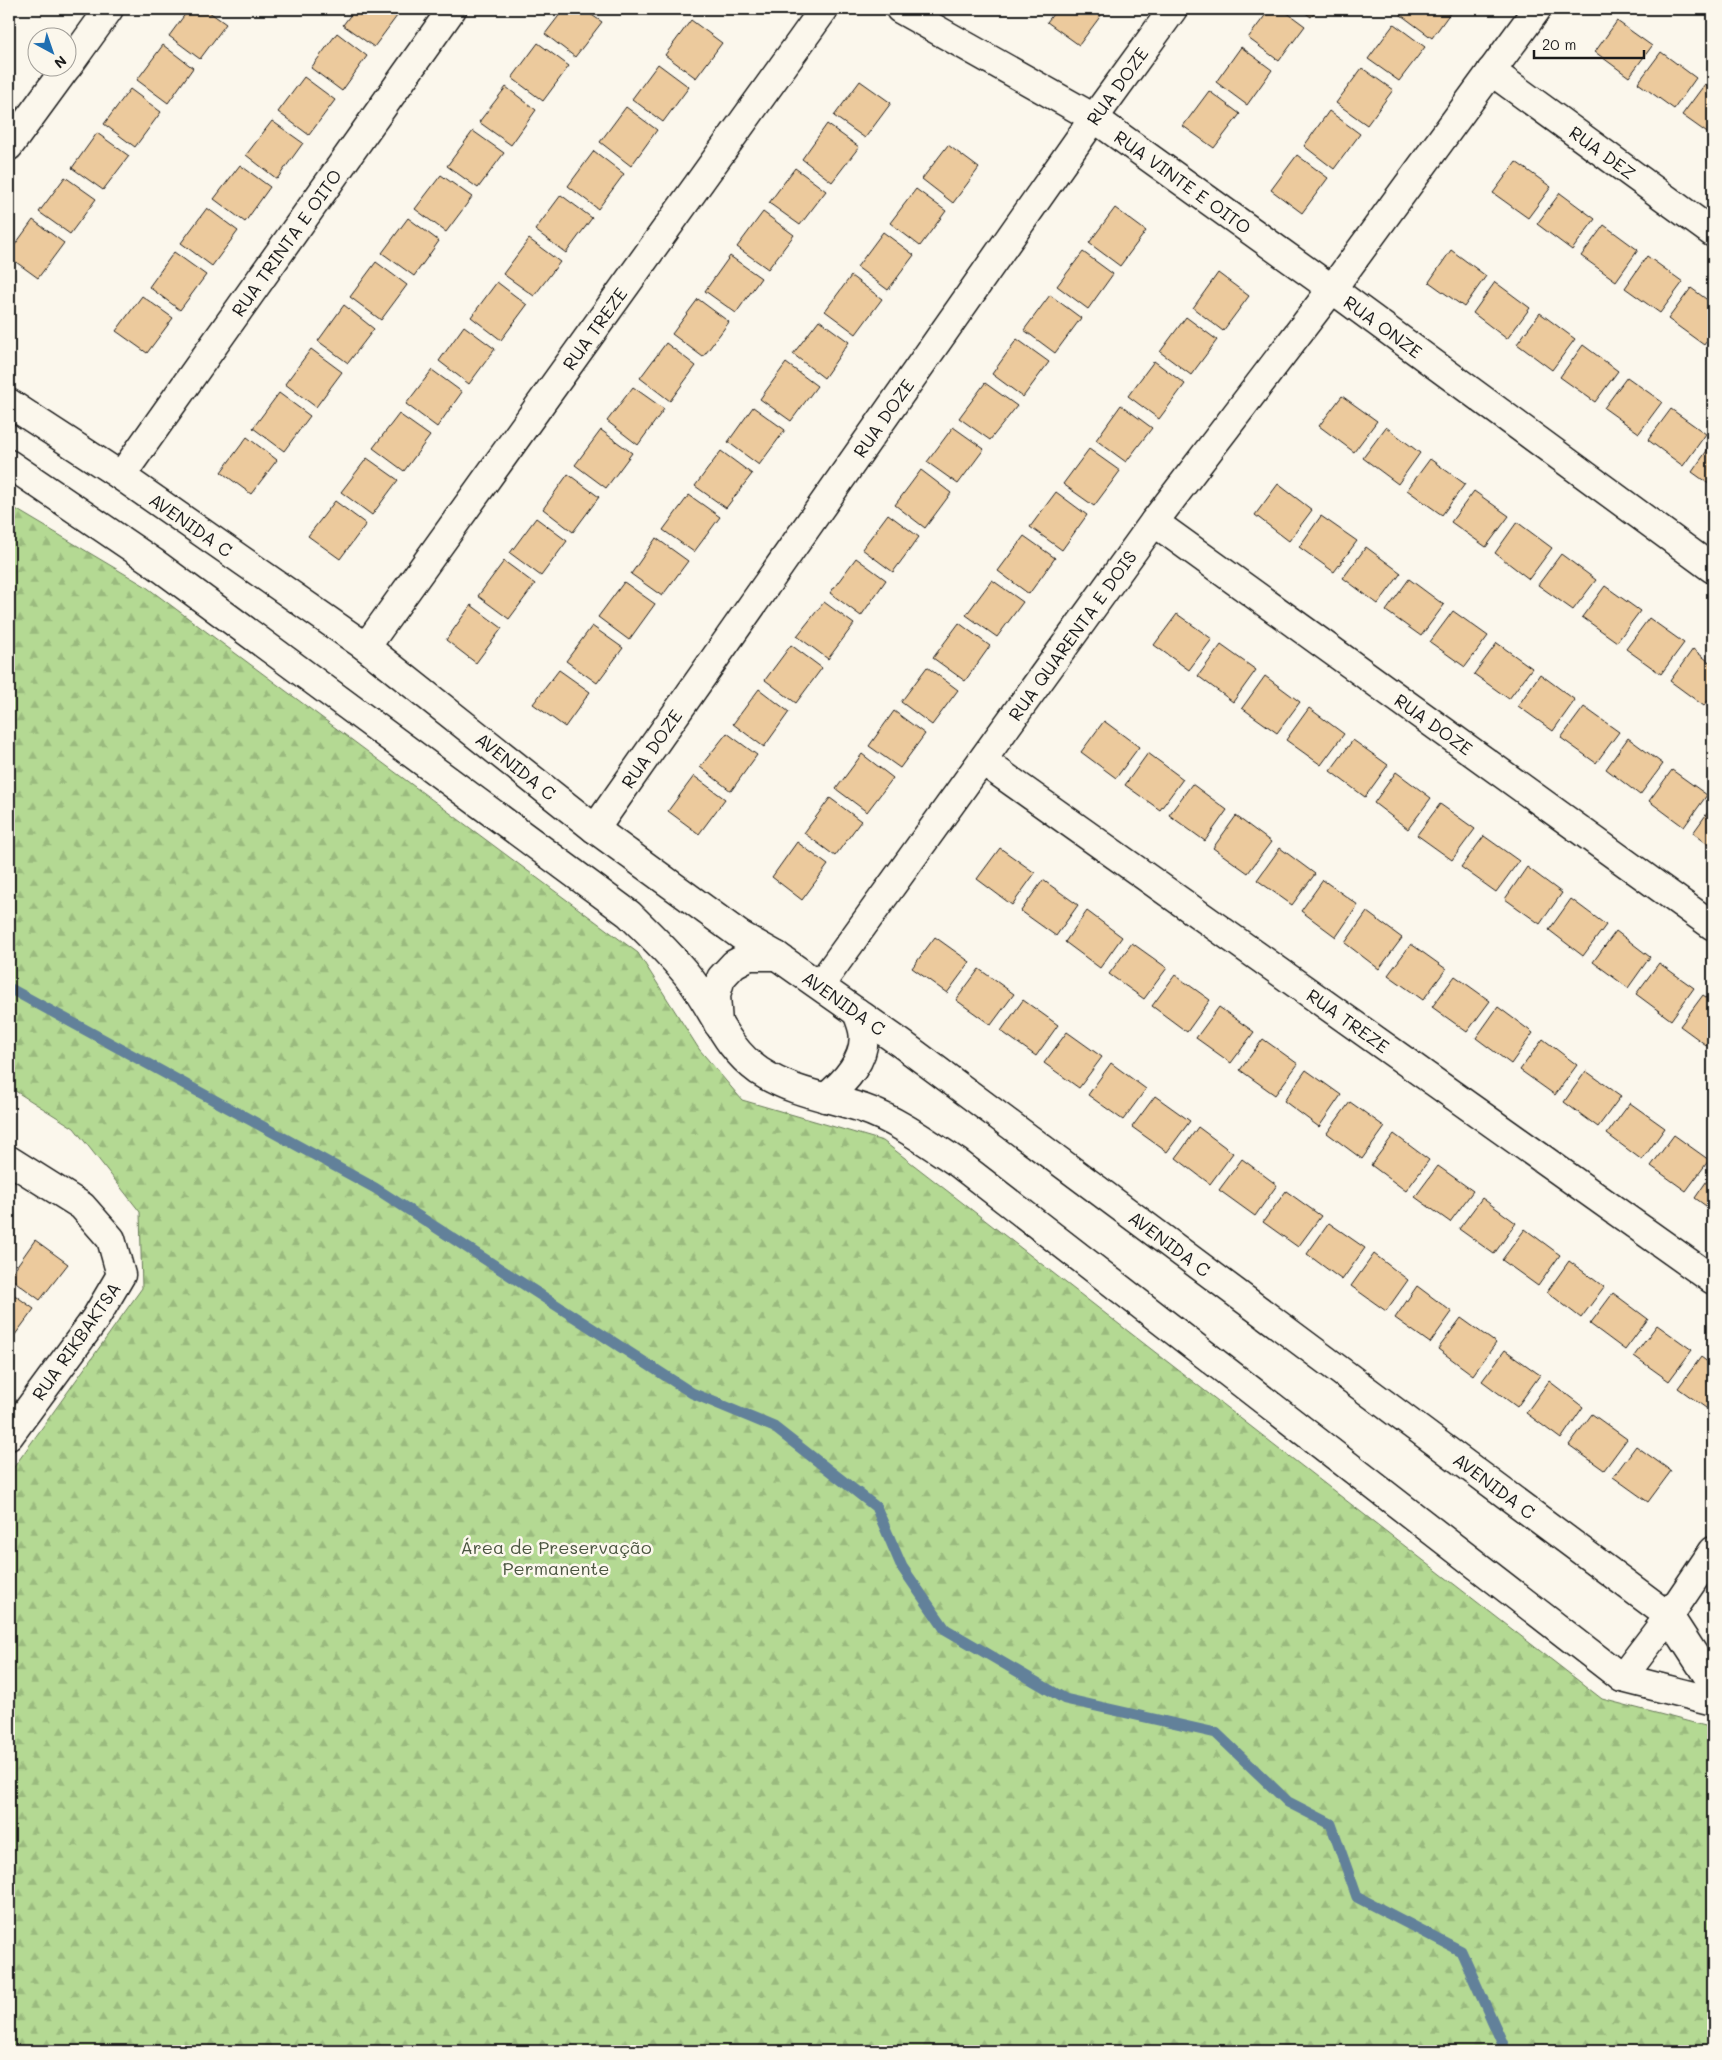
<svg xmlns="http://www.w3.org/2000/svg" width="1722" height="2060" font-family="Mali,sans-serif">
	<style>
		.forest { fill: url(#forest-firs); stroke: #687a58 }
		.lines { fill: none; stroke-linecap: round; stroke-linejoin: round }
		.stream { stroke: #62819a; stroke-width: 11 }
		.building { fill: #ecca9d; stroke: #1c1c1c }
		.minor-casing { stroke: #1c1c1c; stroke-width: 31 }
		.tertiary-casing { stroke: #1c1c1c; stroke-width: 31 }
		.minor { stroke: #fbf7ec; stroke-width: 28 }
		.tertiary { stroke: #fbf7ec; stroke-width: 28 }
		.labels { text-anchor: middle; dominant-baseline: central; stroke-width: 5; stroke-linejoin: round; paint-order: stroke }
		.street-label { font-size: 18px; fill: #1c1c1c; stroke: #fbf7ec }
		.park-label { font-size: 18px; fill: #4a5540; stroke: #fbf7ec }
	</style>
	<defs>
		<pattern id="forest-firs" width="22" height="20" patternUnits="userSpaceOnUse" patternTransform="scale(1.25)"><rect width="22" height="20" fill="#b4d993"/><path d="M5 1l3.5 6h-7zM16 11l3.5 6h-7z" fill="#9aba7e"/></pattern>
	</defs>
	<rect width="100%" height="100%" fill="#fbf7ec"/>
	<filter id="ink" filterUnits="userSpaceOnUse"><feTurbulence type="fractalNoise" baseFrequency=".02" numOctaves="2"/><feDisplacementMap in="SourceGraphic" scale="10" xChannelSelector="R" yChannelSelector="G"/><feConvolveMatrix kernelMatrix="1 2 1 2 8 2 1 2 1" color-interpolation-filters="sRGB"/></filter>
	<g filter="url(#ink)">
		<!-- forest -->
		<path class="forest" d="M9,505L145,586L638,953L699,1049L742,1100L883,1141L1602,1699L1713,1728V2051H9V1474L142,1288L140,1212L74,1128L9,1087Z"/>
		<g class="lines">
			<!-- stream -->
			<path class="stream" d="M9,988L375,1188L692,1393L774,1427L876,1507L902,1567L945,1629L1065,1699L1216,1733L1288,1802L1331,1824L1357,1897L1461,1951L1506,2051"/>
		</g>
		<!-- building -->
		<path class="building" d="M189,9H205L226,24L200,59L169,36Z
			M355,9H395L400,12L374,47L343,25Z
			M564,9H583L602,22L575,57L545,34Z
			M1057,9H1103L1105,10L1079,45L1047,22Z
			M1270,9H1282L1305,26L1279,61L1248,38Z
			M1300,9H1318L1311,17Z
			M1405,9H1453L1432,38L1401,15Z
			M691,20L722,43L696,78L665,55Z
			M1617,21L1652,46L1629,77L1595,52Z
			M1394,24L1425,47L1399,81L1368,59Z
			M337,33L367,56L342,91L311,68Z
			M538,43L569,66L543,101L512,78Z
			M163,45L193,68L168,103L137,80Z
			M1241,47L1272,70L1247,105L1216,82Z
			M1661,52L1696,78L1674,109L1638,83Z
			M658,64L689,87L663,122L632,99Z
			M1362,68L1393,90L1367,125L1336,103Z
			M304,77L335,100L309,135L278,112Z
			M860,81L891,103L865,138L834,116Z
			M1705,84L1713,90V137L1682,115Z
			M506,87L536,110L511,145L479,122Z
			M130,89L161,112L135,147L104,124Z
			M1209,91L1240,114L1214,148L1183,126Z
			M626,107L657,130L631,166L600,142Z
			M1329,111L1360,134L1334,169L1304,146Z
			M272,121L303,143L277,179L246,155Z
			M827,124L859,147L832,182L802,159Z
			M473,131L504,153L478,188L447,166Z
			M97,133L129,156L103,190L72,168Z
			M948,145L979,168L953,203L922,179Z
			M594,151L624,174L598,209L568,186Z
			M1297,155L1328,178L1302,213L1271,190Z
			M1516,162L1551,187L1528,218L1493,193Z
			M240,165L270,187L245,222L214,199Z
			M795,168L826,191L800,225L769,203Z
			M441,175L472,197L446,232L415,209Z
			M65,177L96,199L70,234L39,212Z
			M916,189L946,211L920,246L890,223Z
			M1560,193L1595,219L1572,250L1537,224Z
			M561,195L592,218L566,253L535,230Z
			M207,208L238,231L212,266L181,243Z
			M1115,208L1146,231L1120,266L1089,243Z
			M763,212L794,235L768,269L737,247Z
			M408,218L439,241L414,276L382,253Z
			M33,220L64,243L38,278L9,257V253Z
			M1604,225L1638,250L1616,281L1581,256Z
			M883,232L914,255L888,290L857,267Z
			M529,239L560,262L534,296L503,274Z
			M1451,250L1486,276L1464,307L1429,282Z
			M174,252L206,275L180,310L149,287Z
			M1083,252L1113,274L1088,309L1057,286Z
			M730,256L761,278L736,313L705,291Z
			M1647,256L1683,282L1660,313L1625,288Z
			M376,262L407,285L381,320L350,297Z
			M1218,273L1249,296L1223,331L1193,308Z
			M851,276L882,299L856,334L825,311Z
			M497,282L527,305L501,340L471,317Z
			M1495,282L1530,308L1507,339L1473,313Z
			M1691,288L1713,304V332L1704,345L1668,319Z
			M1050,295L1081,318L1055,353L1024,330Z
			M142,296L173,318L147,353L116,331Z
			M698,299L729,322L703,357L672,334Z
			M344,305L374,329L348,363L318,341Z
			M1540,313L1575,339L1552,370L1517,344Z
			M1186,317L1217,340L1191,375L1160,352Z
			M819,320L849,342L824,378L793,354Z
			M464,326L495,349L469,384L439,361Z
			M1017,339L1049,362L1023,397L992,374Z
			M666,343L696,366L670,401L640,378Z
			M1583,345L1618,371L1595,402L1560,377Z
			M311,349L342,372L316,407L285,384Z
			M1154,361L1185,384L1159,419L1128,396Z
			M786,363L817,386L791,421L760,399Z
			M432,370L462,392L437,427L406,404Z
			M1627,377L1662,402L1639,433L1604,408Z
			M985,383L1017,406L990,440L959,418Z
			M633,387L664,409L638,445L607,421Z
			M279,393L310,416L284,451L253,428Z
			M1342,396L1377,421L1354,452L1319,426Z
			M1121,405L1152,428L1126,462L1096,440Z
			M753,407L785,430L759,465L728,442Z
			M1671,409L1706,434L1683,466L1648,440Z
			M399,414L430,436L404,471L373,448Z
			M953,427L984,449L958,484L927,462Z
			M1386,427L1420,453L1398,484L1363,458Z
			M601,430L632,453L606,488L575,465Z
			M247,437L277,460L251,494L221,472Z
			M1713,442V487L1692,472Z
			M1089,449L1120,471L1094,506L1063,484Z
			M721,451L752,474L726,508L695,486Z
			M367,458L398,480L372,515L341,492Z
			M1430,459L1465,484L1442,515L1407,490Z
			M921,470L951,493L925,528L895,505Z
			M568,474L599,497L573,532L543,509Z
			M1278,484L1312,510L1289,541L1255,515Z
			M1474,491L1509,516L1486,547L1451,522Z
			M1056,492L1087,515L1062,550L1030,527Z
			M689,495L720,517L694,552L663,530Z
			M335,501L366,524L340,559L308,536Z
			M888,514L919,537L893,572L862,549Z
			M1321,516L1357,541L1334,572L1299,547Z
			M536,518L567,541L541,576L510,553Z
			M1517,522L1552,548L1529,579L1495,553Z
			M1024,536L1055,558L1029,594L998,571Z
			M656,538L688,561L662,596L631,574Z
			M1366,547L1401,573L1378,604L1343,578Z
			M1561,554L1596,580L1573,610L1538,585Z
			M856,558L886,580L861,616L830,593Z
			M504,561L535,584L509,619L478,596Z
			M1409,579L1444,605L1421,636L1386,611Z
			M992,580L1023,602L997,637L966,615Z
			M624,582L655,604L629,640L598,617Z
			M1605,586L1640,611L1617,642L1582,617Z
			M824,602L854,624L828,659L797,636Z
			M471,605L502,628L476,663L446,640Z
			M1453,611L1488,636L1465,667L1430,642Z
			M1177,614L1212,639L1189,670L1154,645Z
			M1649,618L1684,643L1661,674L1626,649Z
			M959,623L990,646L965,681L933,658Z
			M592,626L623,648L597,683L566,661Z
			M1497,643L1532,668L1509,699L1474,674Z
			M791,645L822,668L796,703L765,680Z
			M1221,645L1256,670L1233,702L1198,676Z
			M1693,649L1713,665V694L1704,706L1670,681Z
			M927,667L958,690L932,725L901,702Z
			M559,670L590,692L565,727L533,704Z
			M1540,674L1575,700L1553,731L1518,706Z
			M1265,676L1300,702L1277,733L1242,708Z
			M759,689L789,712L764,747L733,724Z
			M1584,707L1619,732L1596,763L1561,738Z
			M1309,708L1344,734L1321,765L1286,740Z
			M894,711L925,734L900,768L869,746Z
			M1104,721L1139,747L1116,778L1081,752Z
			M727,733L757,755L731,791L700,767Z
			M1628,738L1663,764L1640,795L1606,769Z
			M1353,740L1388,765L1365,797L1330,771Z
			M1148,753L1183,779L1160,810L1125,785Z
			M862,754L893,778L867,812L836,789Z
			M1672,770L1707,795L1684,827L1649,801Z
			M1396,772L1431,798L1408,829L1374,803Z
			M694,776L725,799L699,834L668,811Z
			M1192,784L1227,810L1205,841L1169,815Z
			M830,798L861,821L835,856L804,833Z
			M1440,804L1475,829L1452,860L1417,835Z
			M1713,805V848L1693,833Z
			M1236,816L1271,842L1248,873L1213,848Z
			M1484,836L1519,861L1496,892L1461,867Z
			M797,842L828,865L802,900L772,877Z
			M1000,848L1035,873L1012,905L977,879Z
			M1280,848L1315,874L1292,905L1257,880Z
			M1527,867L1562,893L1540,924L1505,899Z
			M1043,880L1078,905L1056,936L1021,911Z
			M1323,880L1358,905L1336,937L1301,911Z
			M1571,899L1606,925L1583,956L1549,930Z
			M1087,911L1122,937L1100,968L1065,942Z
			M1367,912L1402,938L1379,969L1345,943Z
			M1616,931L1650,957L1628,988L1593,962Z
			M935,937L970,962L947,993L912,968Z
			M1132,943L1167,968L1144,999L1109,974Z
			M1411,944L1446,969L1423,1000L1388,975Z
			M1659,963L1694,988L1671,1020L1636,994Z
			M979,969L1014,994L991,1025L956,1000Z
			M1175,975L1210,1000L1187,1032L1152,1006Z
			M1455,976L1490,1001L1467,1032L1432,1007Z
			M1703,995L1713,1002V1050L1680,1026Z
			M1023,1000L1058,1025L1036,1056L1001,1031Z
			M1219,1007L1254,1032L1231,1063L1196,1038Z
			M1498,1007L1533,1033L1511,1064L1476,1038Z
			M1067,1032L1102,1057L1079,1088L1044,1063Z
			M1263,1039L1298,1064L1275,1095L1240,1070Z
			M1543,1039L1577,1065L1555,1095L1520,1070Z
			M1111,1063L1146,1089L1123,1120L1088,1095Z
			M1306,1070L1341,1095L1319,1127L1284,1101Z
			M1586,1071L1621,1096L1598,1127L1564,1102Z
			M1155,1096L1190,1121L1167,1152L1132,1127Z
			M1350,1102L1385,1127L1362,1159L1327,1133Z
			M1630,1103L1665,1128L1642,1160L1607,1134Z
			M1198,1127L1233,1153L1210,1184L1176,1158Z
			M1394,1134L1429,1160L1406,1191L1371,1165Z
			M1674,1135L1709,1160L1686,1191L1651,1166Z
			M1242,1159L1277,1185L1255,1216L1219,1190Z
			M1438,1166L1473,1191L1450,1222L1415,1197Z
			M1713,1172V1211L1695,1198Z
			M1286,1191L1321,1216L1298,1247L1263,1222Z
			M1482,1198L1516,1223L1494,1254L1459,1229Z
			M1329,1223L1365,1248L1342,1280L1307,1254Z
			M1525,1229L1560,1255L1538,1286L1502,1260Z
			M35,1240L68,1264L40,1300L9,1277Z
			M1374,1254L1408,1280L1386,1311L1351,1286Z
			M1569,1261L1604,1287L1581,1318L1547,1292Z
			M1417,1286L1452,1312L1430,1343L1395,1318Z
			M9,1291L34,1309L9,1343Z
			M1613,1293L1648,1319L1625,1350L1590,1324Z
			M1461,1318L1496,1343L1473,1375L1438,1349Z
			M1657,1325L1692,1350L1669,1381L1634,1356Z
			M1505,1350L1540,1375L1517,1407L1482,1381Z
			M1701,1357L1713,1366V1413L1678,1388Z
			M1549,1381L1583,1407L1561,1439L1526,1413Z
			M1592,1414L1627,1439L1604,1470L1569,1445Z
			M1636,1446L1671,1471L1648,1502L1613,1477Z"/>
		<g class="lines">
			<defs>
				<g id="minor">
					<path id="s1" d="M900,9L1094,118L1332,289L1713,569"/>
					<path d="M68,66L109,9"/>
					<path id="s2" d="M1491,71L1713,233"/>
					<path d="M9,146L66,68"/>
					<path id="s3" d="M121,476L452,9"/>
					<path id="s4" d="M1154,522L1713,926"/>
					<path id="s5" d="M366,647L824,9"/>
					<path id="s6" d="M983,761L1713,1280"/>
					<path id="s7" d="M595,829L1094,118L1173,9"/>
					<path id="s8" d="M820,985L1154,522L1332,289L1537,9"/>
					<path d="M9,1160L82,1206L111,1239L121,1275L95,1319L9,1436"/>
				</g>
				<g id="tertiary">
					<path id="s9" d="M9,403L121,476L366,647L595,829L740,935L777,956L902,1044L1669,1616L1713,1684"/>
					<path d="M9,464L153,562L629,914C650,935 673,956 691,980C715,1012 725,1047 759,1071C791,1092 827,1097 862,1108C897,1120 928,1143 958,1163L1622,1678L1713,1701"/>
					<path d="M718,1024L716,995L721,978L734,964L749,956H777"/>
					<path d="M825,1098C844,1083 868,1058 863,1031C862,1025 859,1018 857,1012"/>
					<path d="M1622,1678L1669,1616L1713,1551"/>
				</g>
			</defs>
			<!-- minor casing -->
			<use href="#minor" class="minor-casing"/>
			<!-- tertiary casing -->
			<use href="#tertiary" class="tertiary-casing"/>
			<!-- minor -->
			<use href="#minor" class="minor"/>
			<!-- tertiary -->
			<use href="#tertiary" class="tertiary"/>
		</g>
	</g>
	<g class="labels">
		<!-- street labels -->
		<g class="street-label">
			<text stroke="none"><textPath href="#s7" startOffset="908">RUA DOZE</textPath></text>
			<text stroke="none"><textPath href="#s2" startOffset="138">RUA DEZ</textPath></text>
			<text stroke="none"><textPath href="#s1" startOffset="332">RUA VINTE E OITO</textPath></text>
			<text stroke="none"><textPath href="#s3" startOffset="286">RUA TRINTA E OITO</textPath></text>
			<text stroke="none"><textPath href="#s1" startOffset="579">RUA ONZE</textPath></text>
			<text stroke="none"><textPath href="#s5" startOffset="392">RUA TREZE</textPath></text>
			<text stroke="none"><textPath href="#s7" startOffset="502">RUA DOZE</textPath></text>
			<text stroke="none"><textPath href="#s9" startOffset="219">AVENIDA C</textPath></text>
			<text stroke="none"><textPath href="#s8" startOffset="431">RUA QUARENTA E DOIS</textPath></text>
			<text stroke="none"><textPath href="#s4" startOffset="345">RUA DOZE</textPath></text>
			<text stroke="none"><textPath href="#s7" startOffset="98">RUA DOZE</textPath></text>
			<text stroke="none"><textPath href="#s9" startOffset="624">AVENIDA C</textPath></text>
			<text stroke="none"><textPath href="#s9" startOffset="1029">AVENIDA C</textPath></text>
			<text stroke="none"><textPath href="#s6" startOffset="448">RUA TREZE</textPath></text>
			<text stroke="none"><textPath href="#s9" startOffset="1434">AVENIDA C</textPath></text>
			<text transform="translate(76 1341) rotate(-55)">RUA RIKBAKTSA</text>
			<text stroke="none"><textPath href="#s9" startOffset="1839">AVENIDA C</textPath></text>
		</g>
		<!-- park labels -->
		<g class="park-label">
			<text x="556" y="1547">Área de Preservação<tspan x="556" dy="21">Permanente</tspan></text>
		</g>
	</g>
	<!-- margin -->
	<rect width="1722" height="2060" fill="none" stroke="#fbf7ec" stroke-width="30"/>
	<rect x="15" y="15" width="1692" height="2030" fill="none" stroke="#1c1c1c" stroke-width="2" filter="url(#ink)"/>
	<!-- north arrow -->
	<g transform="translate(52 52) rotate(140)"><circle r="24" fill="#fbf7ec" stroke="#a29f99"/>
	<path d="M0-4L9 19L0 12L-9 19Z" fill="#1f6fb2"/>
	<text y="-8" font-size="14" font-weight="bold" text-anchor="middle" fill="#1c1c1c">N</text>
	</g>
	<!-- scale -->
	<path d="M1534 50v8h110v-8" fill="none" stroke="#1c1c1c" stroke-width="2.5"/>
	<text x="1542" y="50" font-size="15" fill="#1c1c1c" stroke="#fbf7ec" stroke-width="4" paint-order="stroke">20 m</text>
</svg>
